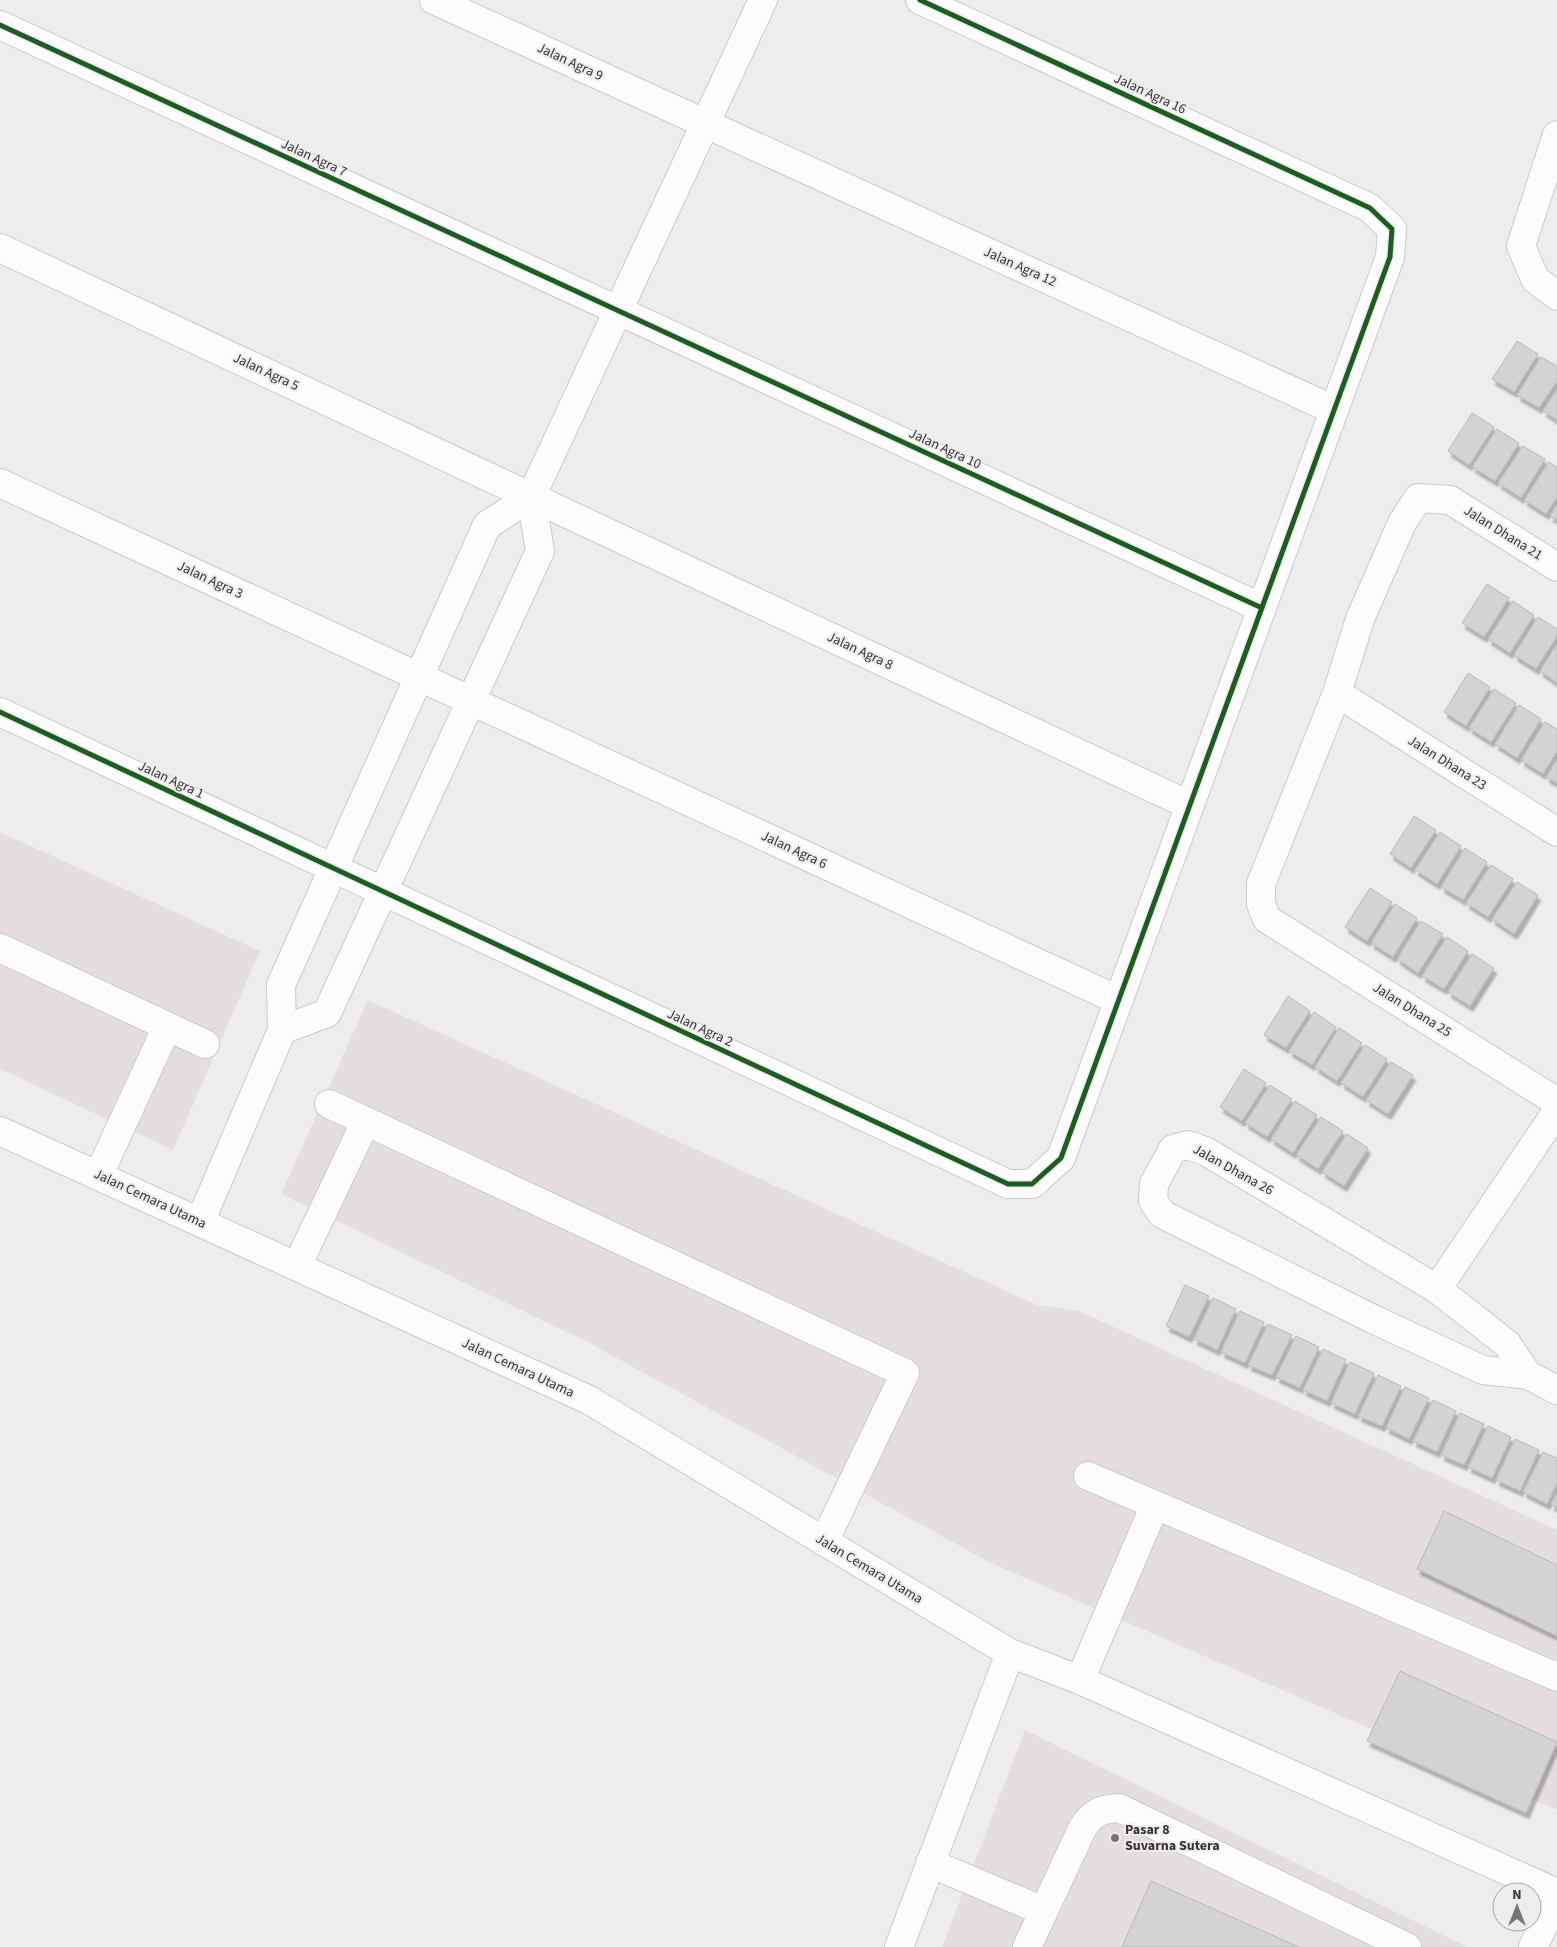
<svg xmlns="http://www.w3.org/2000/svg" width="1557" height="1947" font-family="'Source Sans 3',sans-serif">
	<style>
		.built { fill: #e4dee3 }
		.building { fill: #d4d3d4; stroke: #bab9ba; filter: url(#shadow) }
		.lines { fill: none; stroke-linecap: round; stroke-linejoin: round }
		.minor-casing { stroke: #cbcacb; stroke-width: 30 }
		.minor { stroke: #fcfcfc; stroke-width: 28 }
		.cycleway-casing { stroke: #efecee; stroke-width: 8 }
		.cycleway { stroke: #1b5e20; stroke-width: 5 }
		.poi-dot { fill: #767576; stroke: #efecee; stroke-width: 2 }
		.labels { text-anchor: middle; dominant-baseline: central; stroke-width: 4; stroke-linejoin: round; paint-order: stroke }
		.street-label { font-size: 14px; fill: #363536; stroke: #efecee }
		.poi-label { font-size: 14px; font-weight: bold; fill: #363536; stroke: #efecee; text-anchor: start }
	</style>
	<defs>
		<filter id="shadow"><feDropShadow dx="3" dy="5.5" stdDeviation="1" flood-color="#0004"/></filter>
	</defs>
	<rect width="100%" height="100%" fill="#eeedee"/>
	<!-- built -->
	<path class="built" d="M0,832L260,951L173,1150L0,1069Z
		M368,1000L1037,1305L1079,1311L1557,1530V1810L991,1563L591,1344L281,1194Z
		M1025,1730L1467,1947H942Z"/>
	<!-- building -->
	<path class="building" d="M1517,341L1538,354L1514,392L1492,379Z
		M1541,357L1557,366V381L1539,408L1517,395Z
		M1557,389V420L1543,411Z
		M1472,413L1494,427L1469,465L1448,451Z
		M1497,429L1519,443L1495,481L1472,467Z
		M1523,446L1545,459L1521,498L1498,483Z
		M1549,462L1557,467V497L1546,514L1524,500Z
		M1557,504V520L1550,516Z
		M1487,584L1509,598L1484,637L1462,623Z
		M1513,601L1534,615L1510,653L1488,639Z
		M1538,617L1557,629V636L1536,669L1514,655Z
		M1557,644V683L1540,671Z
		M1468,673L1490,687L1466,726L1444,712Z
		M1494,689L1516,703L1491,742L1469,728Z
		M1519,705L1541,719L1517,758L1495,744Z
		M1545,722L1557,729V751L1543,774L1521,760Z
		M1557,760V783L1546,777Z
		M1414,816L1436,830L1411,868L1390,854Z
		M1440,832L1461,846L1437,884L1415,870Z
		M1465,848L1487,862L1463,900L1441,887Z
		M1491,865L1513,879L1488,917L1466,903Z
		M1517,882L1538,895L1514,934L1492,919Z
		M1370,888L1392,902L1367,941L1345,927Z
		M1395,904L1417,918L1393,957L1371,943Z
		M1421,921L1443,934L1418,973L1397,959Z
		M1447,937L1468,951L1444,989L1422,976Z
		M1472,954L1494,968L1470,1006L1448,992Z
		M1288,996L1310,1011L1286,1048L1264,1035Z
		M1314,1012L1336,1027L1312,1065L1289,1051Z
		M1339,1028L1362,1043L1337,1081L1315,1067Z
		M1365,1045L1387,1059L1363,1097L1341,1083Z
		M1391,1062L1413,1075L1388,1114L1366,1100Z
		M1244,1069L1266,1083L1242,1121L1220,1107Z
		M1270,1085L1292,1099L1267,1137L1245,1123Z
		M1295,1101L1317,1115L1293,1153L1271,1139Z
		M1321,1117L1343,1131L1318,1169L1296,1155Z
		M1347,1134L1368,1148L1344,1186L1322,1172Z
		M1185,1285L1209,1296L1189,1337L1166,1326Z
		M1213,1298L1236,1309L1217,1350L1194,1339Z
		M1240,1311L1264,1322L1245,1363L1221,1352Z
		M1268,1324L1292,1335L1272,1375L1248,1365Z
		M1296,1336L1319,1347L1300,1388L1276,1377Z
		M1323,1349L1346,1360L1327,1401L1303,1390Z
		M1350,1362L1374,1373L1355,1414L1331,1403Z
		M1378,1375L1401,1386L1382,1426L1358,1416Z
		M1405,1387L1429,1398L1409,1439L1386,1428Z
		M1433,1400L1456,1411L1437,1452L1413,1441Z
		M1460,1413L1484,1424L1464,1465L1441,1455Z
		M1488,1426L1511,1437L1492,1478L1468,1467Z
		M1515,1439L1539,1450L1520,1491L1496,1480Z
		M1543,1452L1557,1458V1483L1547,1504L1523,1492Z
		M1557,1493V1508L1551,1505Z
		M1444,1511L1557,1565V1636L1417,1569Z
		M1400,1671L1557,1742L1526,1813L1367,1741Z
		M1151,1881L1299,1947H1122Z"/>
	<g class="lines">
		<defs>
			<path id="minor" d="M434,0L1334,410
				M0,25L1262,608
				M1557,135L1521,246L1535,279L1557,296
				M0,248L1189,805
				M0,483L1118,1000
				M1557,567L1450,500L1418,498L1402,523L1360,619L1337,693L1261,884V904L1267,919L1557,1102
				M1337,693L1557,832
				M0,712L1008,1184H1032L1061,1158L1390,257L1392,229L1370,208L920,0
				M0,948L205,1044
				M282,1030L327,1013L540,551L531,497
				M329,1104L905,1373L824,1542
				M0,1131L589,1400L1010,1653
				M98,1176L167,1027
				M200,1222L282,1030L281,985L487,525L531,497L763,0
				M297,1266L366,1121
				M1437,1289L1557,1111
				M1528,1375L1507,1344L1437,1289L1207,1152L1188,1145L1173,1149L1154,1184L1153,1201L1162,1214L1375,1320L1483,1370L1528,1375L1557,1390
				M1088,1476L1557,1677
				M1080,1680L1155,1505
				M930,1863L1043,1911
				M899,1947L1010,1653L1080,1680L1557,1893
				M1027,1947L1083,1827C1094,1812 1101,1809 1119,1808L1407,1947
				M1533,1947L1557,1898"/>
		</defs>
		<!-- minor casing -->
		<use href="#minor" class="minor-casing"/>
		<!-- minor -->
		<use href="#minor" class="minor"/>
		<defs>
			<path id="cycleway" d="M0,25L1262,608
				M0,712L1008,1184H1032L1061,1158L1390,257L1392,229L1370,208L920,0"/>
		</defs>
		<!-- cycleway casing -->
		<use href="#cycleway" class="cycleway-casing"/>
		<!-- cycleway -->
		<use href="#cycleway" class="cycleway"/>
	</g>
	<!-- markers -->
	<circle class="poi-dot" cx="1115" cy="1838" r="5"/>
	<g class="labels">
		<!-- street labels -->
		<g class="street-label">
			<text transform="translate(570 62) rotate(25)">Jalan Agra 9</text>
			<text transform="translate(1150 94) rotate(25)">Jalan Agra 16</text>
			<text transform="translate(314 158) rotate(25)">Jalan Agra 7</text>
			<text transform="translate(1020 267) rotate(24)">Jalan Agra 12</text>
			<text transform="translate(266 372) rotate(25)">Jalan Agra 5</text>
			<text transform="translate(945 449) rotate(25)">Jalan Agra 10</text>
			<text transform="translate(1503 533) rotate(32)">Jalan Dhana 21</text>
			<text transform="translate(210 580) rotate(25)">Jalan Agra 3</text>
			<text transform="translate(860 651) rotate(25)">Jalan Agra 8</text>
			<text transform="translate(1447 763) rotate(32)">Jalan Dhana 23</text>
			<text transform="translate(171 780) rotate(25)">Jalan Agra 1</text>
			<text transform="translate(794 850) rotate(25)">Jalan Agra 6</text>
			<text transform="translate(1412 1010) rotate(32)">Jalan Dhana 25</text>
			<text transform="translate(700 1028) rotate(25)">Jalan Agra 2</text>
			<text transform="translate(1233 1170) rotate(29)">Jalan Dhana 26</text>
			<text transform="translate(150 1199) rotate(25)">Jalan Cemara Utama</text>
			<text transform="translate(518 1368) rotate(25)">Jalan Cemara Utama</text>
			<text transform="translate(869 1569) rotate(31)">Jalan Cemara Utama</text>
		</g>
		<!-- poi labels -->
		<g class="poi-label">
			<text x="1125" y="1830">Pasar 8<tspan x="1125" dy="16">Suvarna Sutera</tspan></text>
		</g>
	</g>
	<!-- north arrow -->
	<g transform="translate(1517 1907)"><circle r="24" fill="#efecee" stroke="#a5a3a4"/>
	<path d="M0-4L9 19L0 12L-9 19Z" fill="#767576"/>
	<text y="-8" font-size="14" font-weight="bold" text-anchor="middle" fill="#363536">N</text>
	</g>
</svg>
